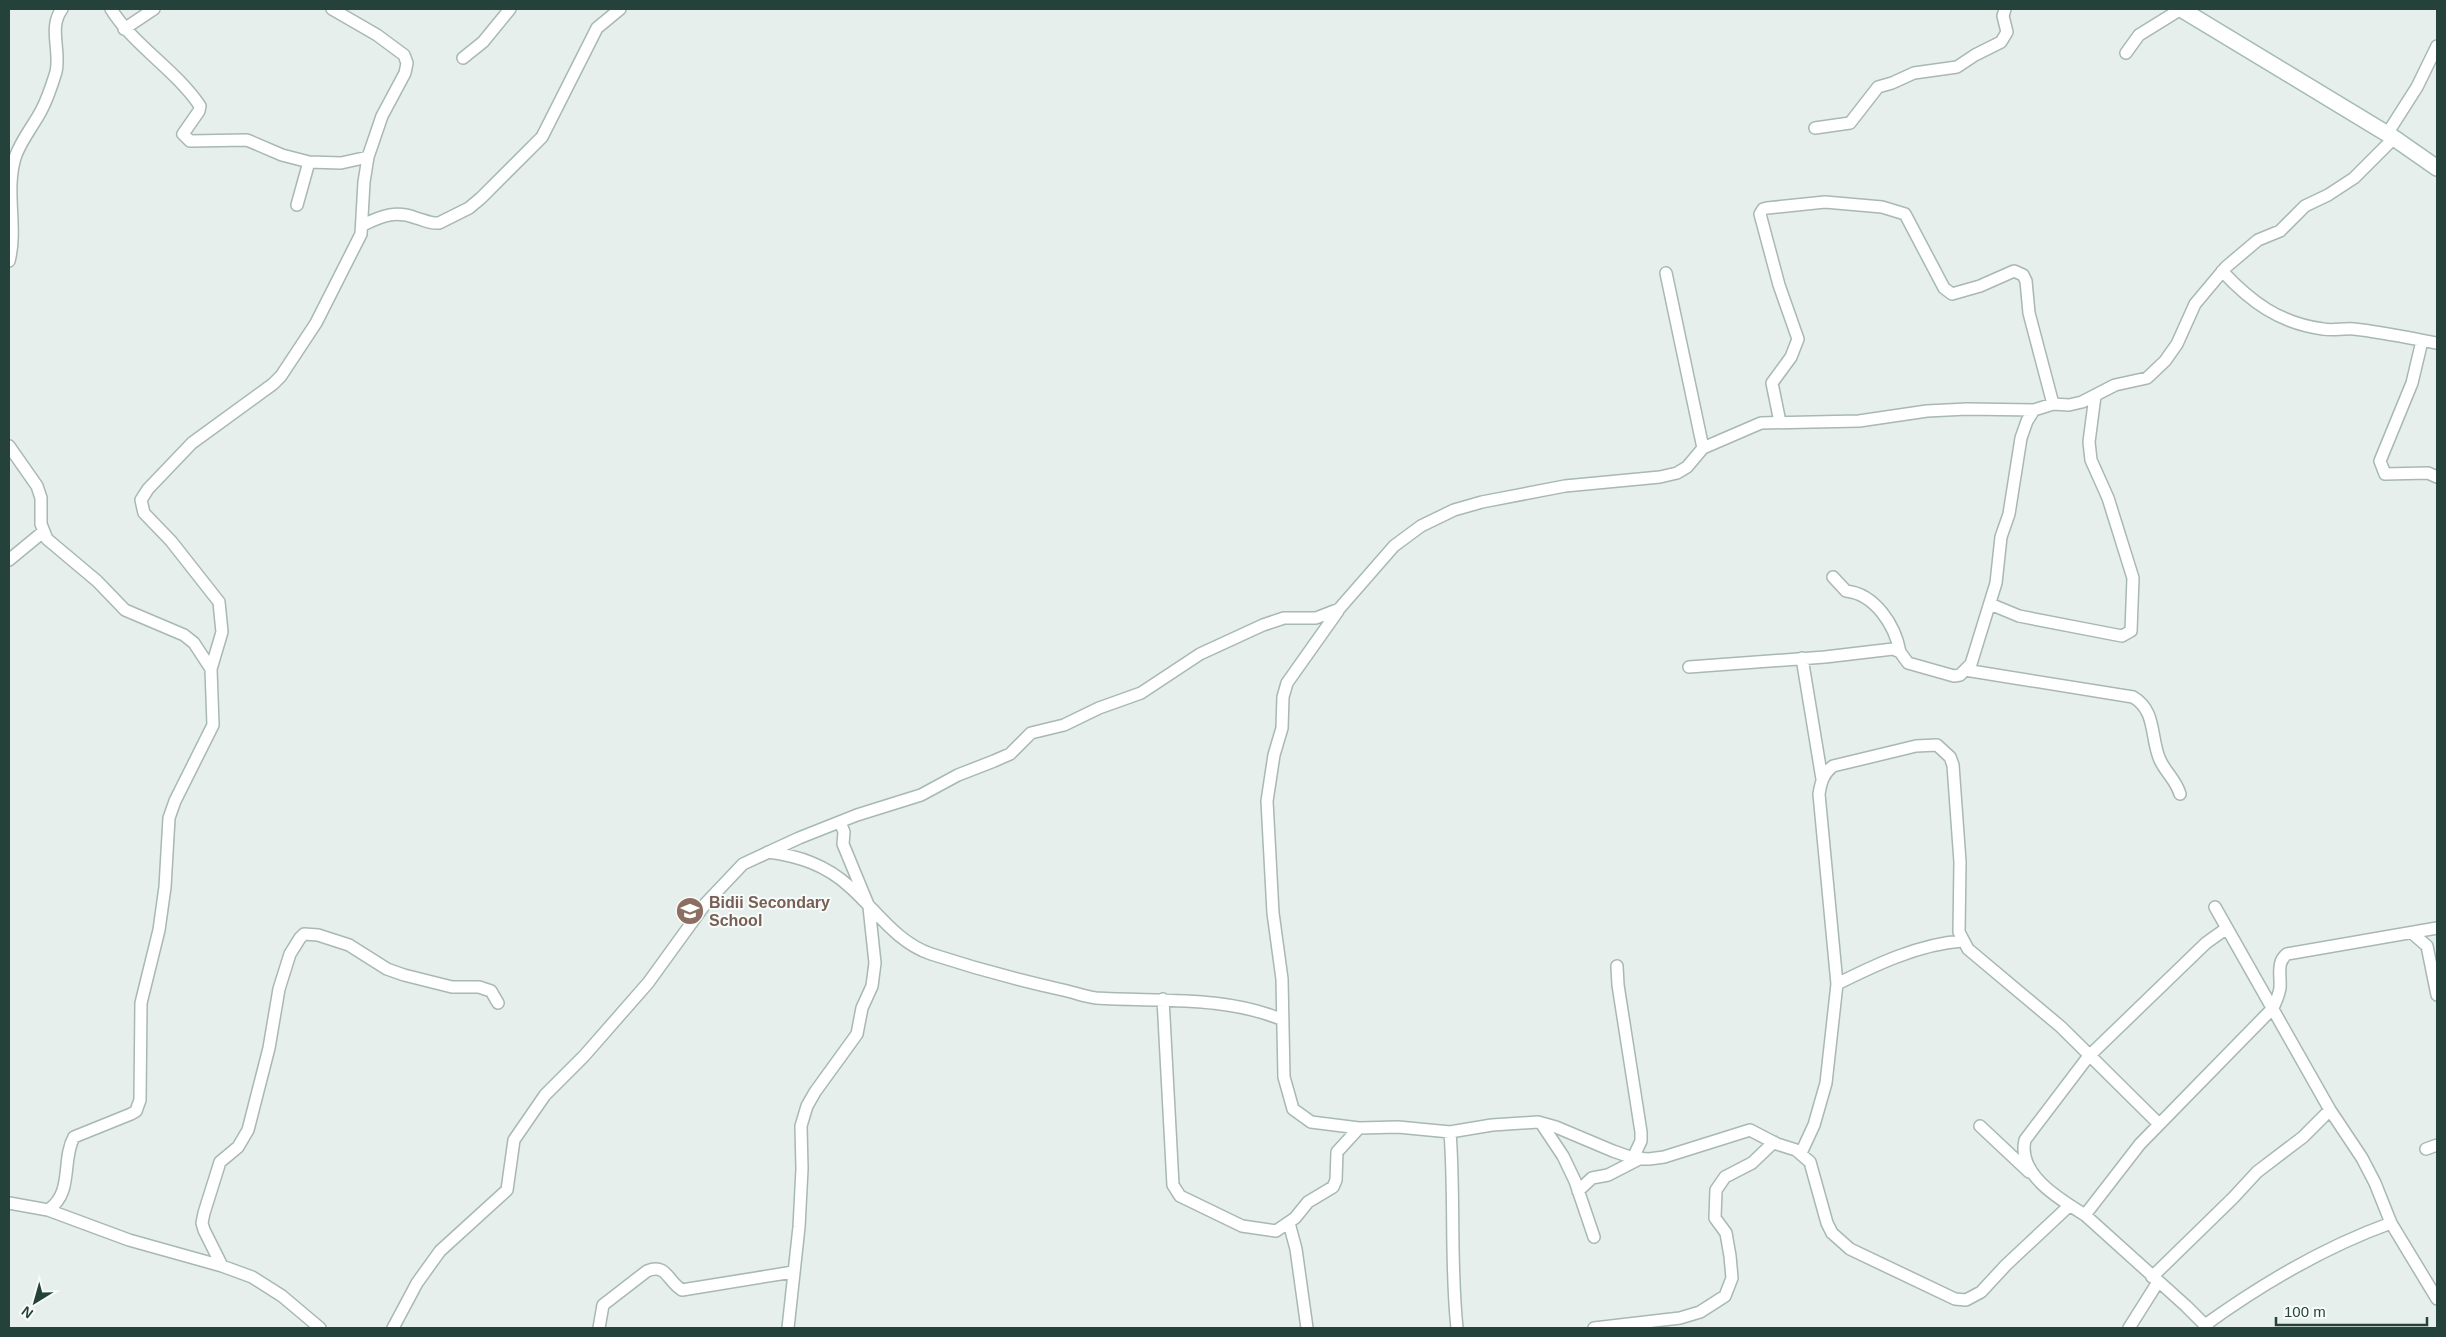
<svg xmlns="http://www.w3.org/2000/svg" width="2446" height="1337" font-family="Helvetica,sans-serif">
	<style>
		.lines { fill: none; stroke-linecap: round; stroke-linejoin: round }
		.street-casing { stroke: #a8b8b2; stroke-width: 14 }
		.secondary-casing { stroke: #a4bbb3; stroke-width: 18 }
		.street { stroke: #fff; stroke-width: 11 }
		.secondary { stroke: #fff; stroke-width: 15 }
		.labels { text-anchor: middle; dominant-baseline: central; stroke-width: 4; stroke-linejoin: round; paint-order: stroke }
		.education-label { font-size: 16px; font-weight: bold; fill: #785e54; stroke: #f7fbf9; text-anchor: start }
	</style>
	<rect width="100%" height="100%" fill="#e6efeb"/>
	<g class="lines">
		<defs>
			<path id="street" d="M111,9C134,46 175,69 200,106L199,111L183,134L190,141L247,140L282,155L309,162L341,163L368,157
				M124,29L154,9
				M2126,53L2139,35L2181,9
				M463,58L483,42L510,9
				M1815,128L1850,123L1878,87L1892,83L1914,73L1957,67L1975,55L2001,42L2007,32L2003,16L2005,9
				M2387,134L2417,87L2437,46
				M297,205L309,162
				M363,225C381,216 396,210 416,218C424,220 431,224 439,223L469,208L481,198L542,137L597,28L620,9
				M9,261C18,227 4,189 16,155C22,139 33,126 41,111C47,100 52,85 56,72C61,51 48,27 62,9
				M2222,271C2251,302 2279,323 2323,329C2333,331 2343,328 2354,329C2381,332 2410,338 2437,343
				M1666,273L1703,448
				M2422,341L2412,383L2380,461L2385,474L2428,473L2437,477
				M1780,422L1772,383L1791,357L1798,339L1779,285L1760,214L1763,209L1767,208L1825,202L1882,207L1905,214L1944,288L1952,294L1980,286L2014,271L2023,275L2026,281L2029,313L2053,404
				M9,446L37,486L41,498V524L47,539L97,581L125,610L184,635L194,643L211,669
				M9,560L43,532
				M1833,577L1846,591C1875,594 1895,625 1900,652
				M1990,604L2019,616L2122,636L2131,631L2133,578L2108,498L2091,460L2089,442L2095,396
				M1338,611L1287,683L1283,697L1282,728L1274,755L1267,801L1273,913L1282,979L1284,1077L1293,1109L1311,1122L1359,1128L1398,1127L1450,1132L1492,1125L1538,1122L1556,1127L1613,1151L1633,1158L1649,1159L1664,1157L1750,1130L1777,1144L1796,1150L1810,1162L1827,1223L1832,1233L1850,1249L1955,1299L1966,1300L1981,1292L2006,1265L2069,1206
				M1802,658L1822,779
				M1689,667L1825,657L1893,649L1900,652L1908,663L1954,676L1960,675L1971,664L1996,583L2001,537L2009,514L2021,438L2027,421L2034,410
				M1965,670L2133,697C2157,711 2150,738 2160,760C2166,773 2176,780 2180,794
				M768,852C799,856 826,865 850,887C876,910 896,942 931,954C974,968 1018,980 1063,990C1073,992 1085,997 1096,998C1158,1002 1224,995 1283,1020
				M2215,907L2330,1110L2362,1158L2375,1183L2391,1223L2437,1299
				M2412,933L2427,946L2437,995
				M1617,966L1618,985L1641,1132V1141L1633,1158
				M1837,984C1875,965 1919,944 1962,941
				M1163,999L1173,1185L1180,1196L1242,1226L1276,1231L1295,1218L1308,1202L1333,1187L1336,1180L1337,1152L1359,1128
				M1541,1123L1563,1156L1575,1181L1594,1237
				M1980,1126L2029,1172
				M1450,1132C1455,1197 1450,1263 1457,1328
				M2426,1149L2437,1145
				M1801,1153L1814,1125L1826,1083L1837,984L1819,794C1821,782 1823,774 1833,766L1916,746L1937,745L1950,757L1953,765L1960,862L1959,932L1968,949L2061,1027L2159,1124
				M1578,1191L1592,1178L1608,1175L1641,1158
				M9,1203L48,1210L129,1240L222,1266L252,1277L282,1296L320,1328
				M48,1210C74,1193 61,1160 74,1137L131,1114L136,1111L140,1100L141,1003L159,930L165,887L169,818L175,801L213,725L211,669L222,632L219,602L171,541L144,513L141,500L148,489L192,443L273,384L281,376L316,323L361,234L364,182L368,157L382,116L405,73L407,63L404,55L377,35L332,9
				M2085,1215L2140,1144L2273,1008C2276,1001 2279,995 2280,988C2281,976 2276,962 2287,954L2437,928
				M1289,1223L1296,1249L1307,1328
				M222,1266L204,1230L202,1223L204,1213L220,1162L238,1147L248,1130L269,1048L279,989L290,954L300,938L304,934L318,935L349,945L387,969L404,975L452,987H479L491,991L498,1003
				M2152,1277L2233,1198L2257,1172L2303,1137L2330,1110
				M2205,1325C2262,1284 2324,1247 2391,1223
				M393,1328L417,1283L440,1251L507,1190L514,1140L545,1095L584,1056L648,983L706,903L743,864L799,838L857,815L921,795L958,775L994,761L1010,754L1031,733L1064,725L1099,708L1141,693L1200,654L1263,625L1284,618H1316L1339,609L1394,546L1421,526L1454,510L1482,502L1565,486L1660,477L1677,473L1687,467L1703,448L1761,423L1859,421L1927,411L1967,409L2034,410L2053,404L2069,405L2082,402L2115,385L2147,378L2165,361L2177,344L2195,304L2226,267L2258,240L2280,231L2305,206L2328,195L2354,178L2394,138
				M599,1328L603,1305L647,1271C667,1263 667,1281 682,1290L793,1272
				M788,1328L799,1227L802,1169L801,1126L807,1106L815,1092L857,1034L862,1008L872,986L875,963L869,907L843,844L844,832L840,822
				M1594,1328L1680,1318L1700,1312L1725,1296L1732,1278L1730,1256L1726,1233L1715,1218L1716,1190L1725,1177L1752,1163L1774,1142
				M2129,1328L2158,1282
				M2208,1328L2186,1306L2085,1215C2059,1199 2017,1174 2025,1140L2088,1057L2206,943L2227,928"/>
			<path id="secondary" d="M2181,9L2394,138L2437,168"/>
		</defs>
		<!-- street casing -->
		<use href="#street" class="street-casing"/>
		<!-- secondary casing -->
		<use href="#secondary" class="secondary-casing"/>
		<!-- street -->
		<use href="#street" class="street"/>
		<!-- secondary -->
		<use href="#secondary" class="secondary"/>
	</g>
	<!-- icons -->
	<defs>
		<symbol id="school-disc" viewBox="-11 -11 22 22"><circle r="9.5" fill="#8d6e63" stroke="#f7fbf9"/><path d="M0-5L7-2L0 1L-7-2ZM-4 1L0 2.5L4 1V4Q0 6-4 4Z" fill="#fff"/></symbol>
	</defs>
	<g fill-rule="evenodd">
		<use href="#school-disc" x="674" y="895" width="32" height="32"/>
	</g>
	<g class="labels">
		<!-- education labels -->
		<g class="education-label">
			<text x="709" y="902">Bidii Secondary<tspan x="709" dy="18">School</tspan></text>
		</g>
	</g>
	<!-- border -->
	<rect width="2446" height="1337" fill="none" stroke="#24423a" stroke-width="20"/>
	<!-- north arrow -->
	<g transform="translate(35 1302) rotate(217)" stroke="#f7fbf9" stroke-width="4" paint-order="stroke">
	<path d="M0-4L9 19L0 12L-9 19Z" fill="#24423a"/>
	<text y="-8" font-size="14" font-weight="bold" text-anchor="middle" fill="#24423a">N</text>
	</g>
	<!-- scale -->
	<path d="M2276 1317v8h151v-8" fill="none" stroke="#24423a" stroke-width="2.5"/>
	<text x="2284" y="1317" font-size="15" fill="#24423a" stroke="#f7fbf9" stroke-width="4" paint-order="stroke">100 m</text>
</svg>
